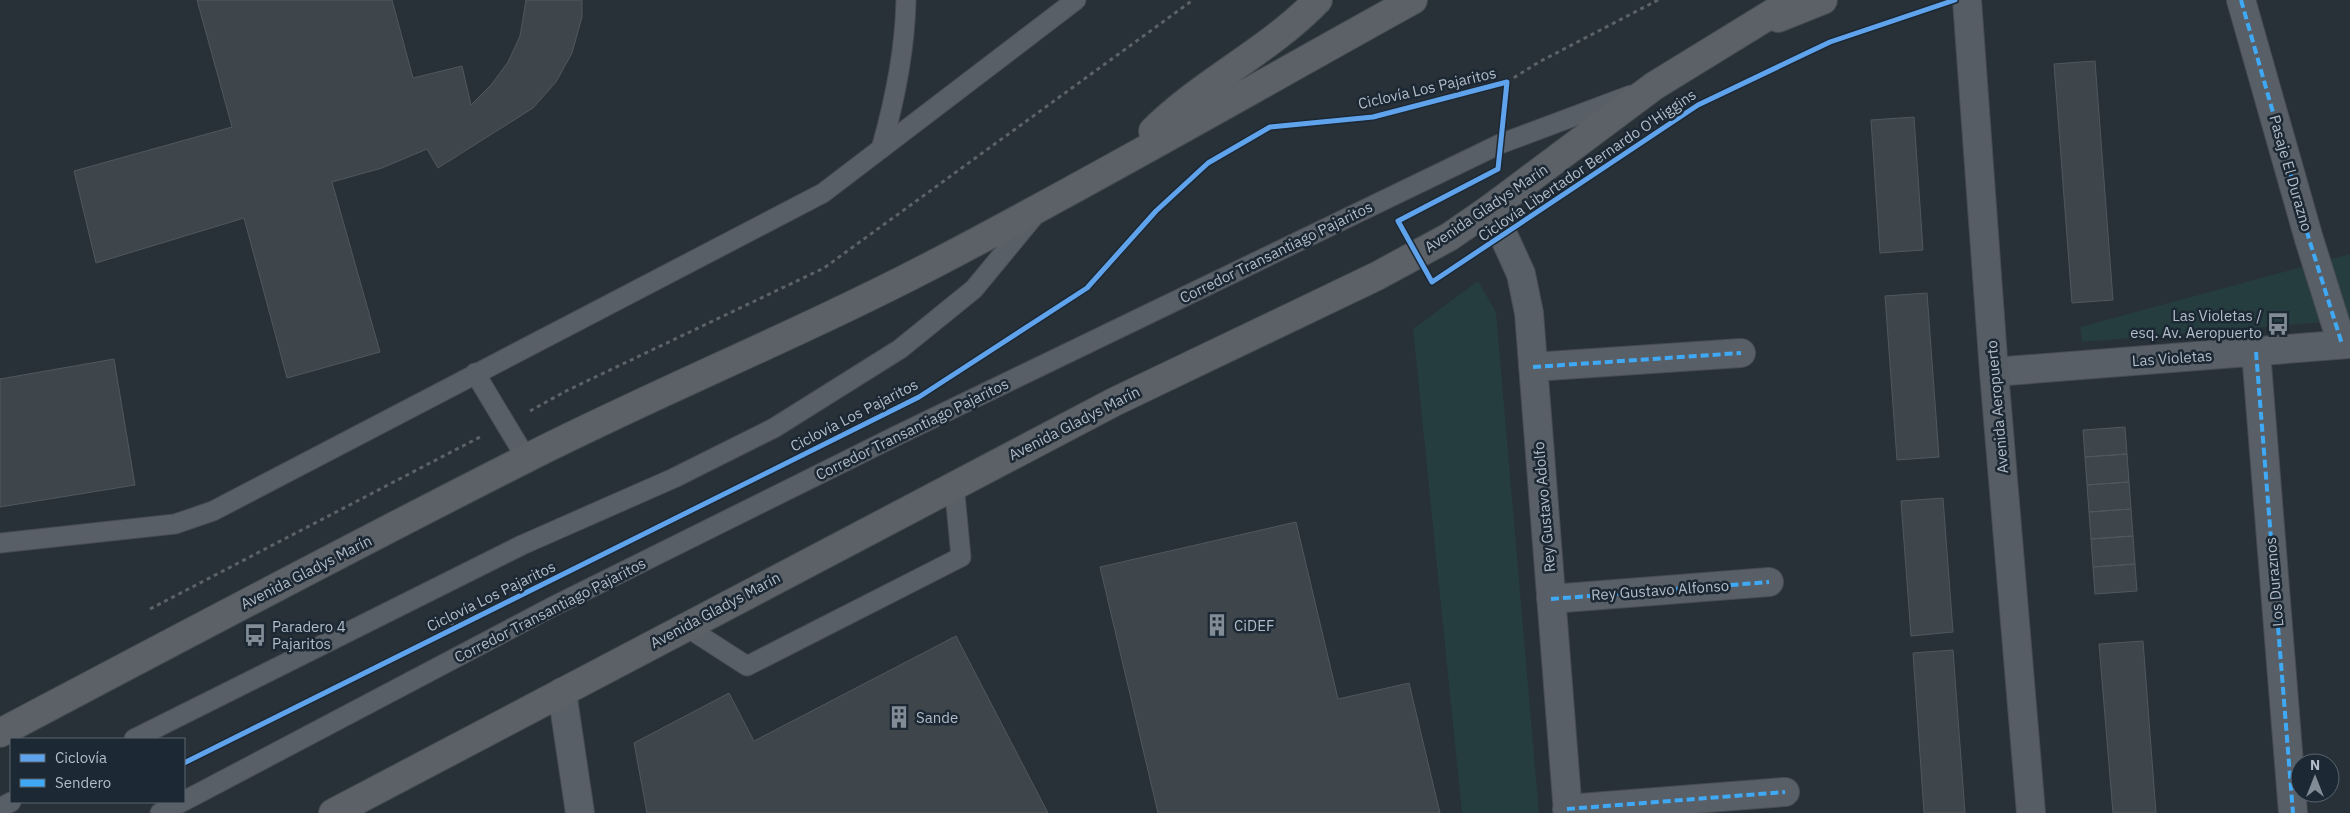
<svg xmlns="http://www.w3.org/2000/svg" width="2350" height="813" font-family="'IBM Plex Sans',sans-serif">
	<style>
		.green { fill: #253d3e }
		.building { fill: #3e454b; stroke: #50585f }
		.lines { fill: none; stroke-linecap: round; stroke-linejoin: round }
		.lane-casing { stroke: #474c53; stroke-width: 21 }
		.street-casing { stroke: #474c53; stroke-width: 30 }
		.secondary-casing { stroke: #474c53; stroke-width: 30 }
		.primary-casing { stroke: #434b52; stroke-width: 30 }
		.path { stroke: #5c6368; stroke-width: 3; stroke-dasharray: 4 4; stroke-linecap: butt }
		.lane { stroke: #595f66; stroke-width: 19 }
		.street { stroke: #595f66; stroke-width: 28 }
		.secondary { stroke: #575d64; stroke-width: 28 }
		.primary { stroke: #5c6167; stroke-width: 28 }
		.quiet { stroke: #3fa9f5; stroke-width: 4; stroke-dasharray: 8 4; stroke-linecap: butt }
		.cycleway-casing { stroke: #1c2833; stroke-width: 8 }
		.cycleway { stroke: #60a3ed; stroke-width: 5 }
		.labels { text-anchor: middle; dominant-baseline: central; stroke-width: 5; stroke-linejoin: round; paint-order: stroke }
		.street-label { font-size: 15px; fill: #b2bdc9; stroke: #1c2833 }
		.poi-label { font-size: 15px; fill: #b2bdc9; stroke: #1c2833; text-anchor: start }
	</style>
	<rect width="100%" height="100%" fill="#283038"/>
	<!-- green -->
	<path class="green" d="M2350,254V320L2082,342L2080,327Z
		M1478,281L1496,312L1539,813H1462L1413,329Z"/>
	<!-- building -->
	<path class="building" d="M197,0H392L413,78L462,66L471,105L491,85L508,62L520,36L526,0H582V17L572,53L556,82L533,108L438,168L427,149L382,168L332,182L380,352L287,378L244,218L96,263L74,171L232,127Z
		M2095,61L2113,300L2072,303L2054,64Z
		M1914,117L1923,250L1880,253L1871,120Z
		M1927,293L1939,457L1897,460L1885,296Z
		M114,359L135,485L0,507V379Z
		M2125,427L2127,454L2085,457L2083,430Z
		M2127,454L2129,482L2087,485L2085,457Z
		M2129,482L2131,509L2089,512L2087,485Z
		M1943,498L1953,632L1911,636L1901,501Z
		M2131,509L2133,536L2091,539L2089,512Z
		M1296,522L1338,699L1409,683L1440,813H1158L1100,567Z
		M2133,536L2135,564L2093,567L2091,539Z
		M2135,564L2137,591L2095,594L2093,567Z
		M956,636L1048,813H647L634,743L729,693L754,741Z
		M2143,641L2156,813H2113L2099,644Z
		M1953,650L1965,813H1924L1913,653Z"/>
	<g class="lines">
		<defs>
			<path id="lane" d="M881,149C895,100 905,52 906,0
				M475,373L526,458
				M0,543L175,524L213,511L823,193L1076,0
				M685,626L747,666L961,557L954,484
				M134,739L522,545L674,478L774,428L900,349L974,289L1035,215
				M184,801L552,607L896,436L1500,144L1631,95
				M0,808L11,802
				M160,813L182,802"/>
			<path id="street" d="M2241,0L2309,239L2342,344
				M1491,208L1521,274L1529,313L1568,813
				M2256,352L2293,813
				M1533,367L1741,353
				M1994,372L2350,344
				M1551,599L1769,582
				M562,692L580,813
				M1567,809L1785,792"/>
			<path id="secondary" d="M1967,0L1994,372L2031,813"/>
			<path id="primary" d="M1778,18L1823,0
				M1153,131C1202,82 1269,51 1318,0
				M0,733C174,641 349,548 525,459C661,390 802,333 936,263C1097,179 1254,88 1413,0
				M333,813L1114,402L1377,276L1449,237L1491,208L1654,86L1794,0"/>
		</defs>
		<!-- lane casing -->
		<use href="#lane" class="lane-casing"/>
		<!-- street casing -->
		<use href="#street" class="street-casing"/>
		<!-- secondary casing -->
		<use href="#secondary" class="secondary-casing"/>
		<!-- primary casing -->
		<use href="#primary" class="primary-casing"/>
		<!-- path -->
		<path class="path" d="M1507,82L1539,62L1658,0
			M530,411L566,391L824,268L1193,0
			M150,609L480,437
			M446,618L448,617L454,627"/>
		<!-- lane -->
		<use href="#lane" class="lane"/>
		<!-- street -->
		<use href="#street" class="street"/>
		<!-- secondary -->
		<use href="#secondary" class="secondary"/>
		<!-- primary -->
		<use href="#primary" class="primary"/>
		<!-- quiet -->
		<path class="quiet" d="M2241,0L2309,239L2342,344
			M2256,352L2293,813
			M1533,367L1741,353
			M1551,599L1769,582
			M1567,809L1785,792"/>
		<defs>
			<path id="cycleway" d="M184,763L919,397L1087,288L1156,211L1208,163L1270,127L1373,117L1507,82L1498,169L1398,221L1432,282L1698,105L1830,42L1955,0"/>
		</defs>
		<!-- cycleway casing -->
		<use href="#cycleway" class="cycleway-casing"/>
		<!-- cycleway -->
		<use href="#cycleway" class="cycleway"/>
	</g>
	<!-- icons -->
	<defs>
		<symbol id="bus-bare" viewBox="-9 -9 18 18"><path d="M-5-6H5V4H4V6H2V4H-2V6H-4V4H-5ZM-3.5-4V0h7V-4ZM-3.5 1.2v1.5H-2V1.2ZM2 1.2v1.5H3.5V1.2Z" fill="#828c96" stroke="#1c2833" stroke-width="2.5" paint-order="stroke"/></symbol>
		<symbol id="building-bare" viewBox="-9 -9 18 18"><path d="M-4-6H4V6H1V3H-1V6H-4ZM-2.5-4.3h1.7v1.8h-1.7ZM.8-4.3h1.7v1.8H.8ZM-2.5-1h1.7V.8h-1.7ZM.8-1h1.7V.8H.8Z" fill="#828c96" stroke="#1c2833" stroke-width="2.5" paint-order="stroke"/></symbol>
	</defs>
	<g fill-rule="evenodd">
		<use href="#bus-bare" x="2262" y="308" width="32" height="32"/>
		<use href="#building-bare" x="1201" y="609" width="32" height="32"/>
		<use href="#bus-bare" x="239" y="619" width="32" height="32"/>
		<use href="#building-bare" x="883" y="701" width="32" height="32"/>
	</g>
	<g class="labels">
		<!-- street labels -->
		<g class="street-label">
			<text transform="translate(1427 88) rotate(-13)">Ciclovía Los Pajaritos</text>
			<text transform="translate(1587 165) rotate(-34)">Ciclovía Libertador Bernardo O'Higgins</text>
			<text transform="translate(2291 173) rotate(74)">Pasaje El Durazno</text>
			<text transform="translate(1486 208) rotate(-34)">Avenida Gladys Marín</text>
			<text transform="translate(1276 252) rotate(-26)">Corredor Transantiago Pajaritos</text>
			<text transform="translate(2172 358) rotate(-4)">Las Violetas</text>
			<text transform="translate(1997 407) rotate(-95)">Avenida Aeropuerto</text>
			<text transform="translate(854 415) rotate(-27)">Ciclovía Los Pajaritos</text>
			<text transform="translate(1074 423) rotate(-27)">Avenida Gladys Marín</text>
			<text transform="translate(912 429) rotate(-26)">Corredor Transantiago Pajaritos</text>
			<text transform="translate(1544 507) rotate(-95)">Rey Gustavo Adolfo</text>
			<text transform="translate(306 572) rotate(-27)">Avenida Gladys Marín</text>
			<text transform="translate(2274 582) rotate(-95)">Los Duraznos</text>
			<text transform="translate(1660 590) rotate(-4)">Rey Gustavo Alfonso</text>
			<text transform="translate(491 596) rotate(-26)">Ciclovía Los Pajaritos</text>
			<text transform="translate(550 610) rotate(-27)">Corredor Transantiago Pajaritos</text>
			<text transform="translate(715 610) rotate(-28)">Avenida Gladys Marín</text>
		</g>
		<!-- poi labels -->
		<g class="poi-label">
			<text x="2262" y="315" text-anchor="end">Las Violetas /<tspan x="2262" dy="17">esq. Av. Aeropuerto</tspan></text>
			<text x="1234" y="625">CiDEF</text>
			<text x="272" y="626">Paradero 4<tspan x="272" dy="17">Pajaritos</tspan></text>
			<text x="916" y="717">Sande</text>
		</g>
	</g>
	<!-- legend -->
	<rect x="10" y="738" width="175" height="65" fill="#1c2833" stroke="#58646f"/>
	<rect x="20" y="754" width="25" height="8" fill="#60a3ed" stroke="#58646f"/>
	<text x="55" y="763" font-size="15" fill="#b2bdc9">Ciclovía</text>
	<rect x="20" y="779" width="25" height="8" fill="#3fa9f5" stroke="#58646f"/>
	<text x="55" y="788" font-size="15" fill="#b2bdc9">Sendero</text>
	<!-- north arrow -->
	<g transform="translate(2315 778)"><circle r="24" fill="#1c2833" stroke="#58646f"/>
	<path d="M0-4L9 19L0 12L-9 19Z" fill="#828c96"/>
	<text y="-8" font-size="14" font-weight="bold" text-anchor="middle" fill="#b2bdc9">N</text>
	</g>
</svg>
